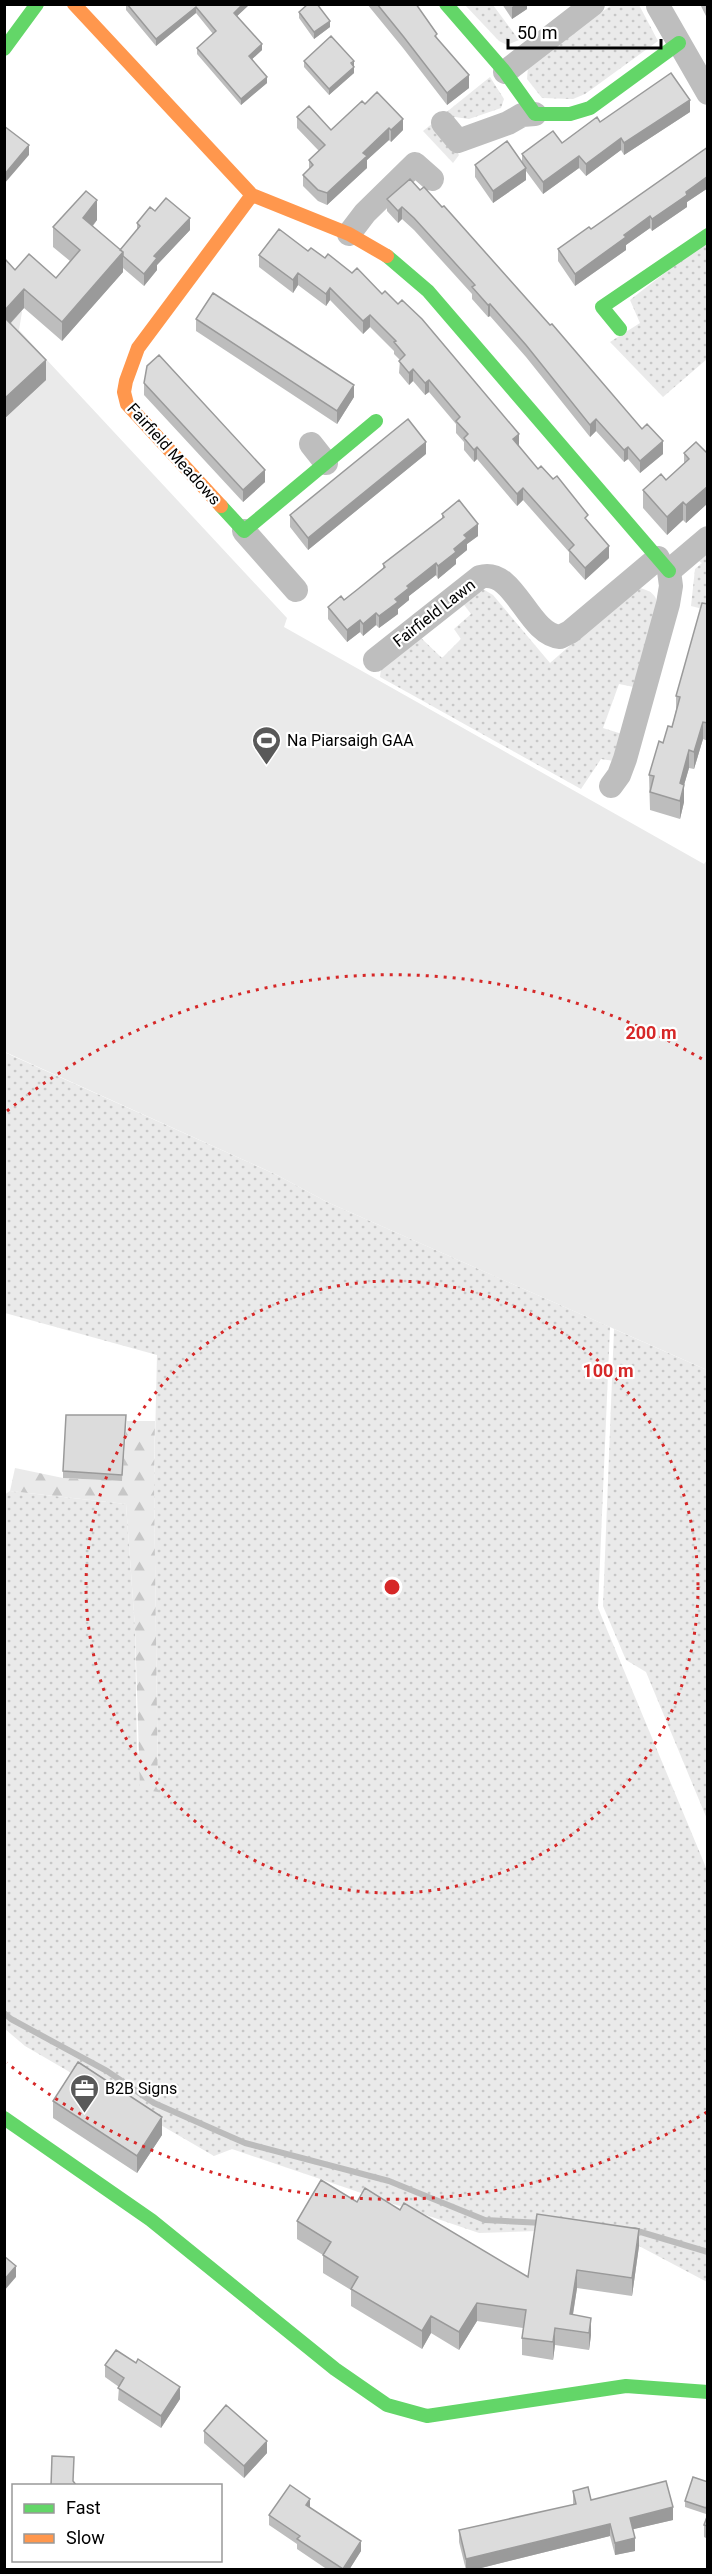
<svg xmlns="http://www.w3.org/2000/svg" width="712" height="2574" font-family="Roboto,sans-serif">
	<style>
		.grass { fill: url(#grass-dots) }
		.forest { fill: url(#forest-firs) }
		.green { fill: #eaeaea }
		.lines { fill: none; stroke-linecap: round; stroke-linejoin: round }
		.stream { stroke: #bcbcbc; stroke-width: 6 }
		.street { stroke: #bebebe; stroke-width: 24 }
		.fast { stroke: #63d668; stroke-width: 14 }
		.slow { stroke: #ff974d; stroke-width: 14 }
		.wall { fill: #bdbdbd }
		.shaded-wall { fill: #9a9a9a }
		.building { fill: #dcdcdc; stroke: #9a9a9a; stroke-width: 1.5 }
		.ring { fill: none; stroke: #d62828; stroke-width: 3; stroke-dasharray: 3 6 }
		.labels { text-anchor: middle; dominant-baseline: central; stroke-width: 4.5; stroke-linejoin: round; paint-order: stroke }
		.street-label { font-size: 16px; fill: #000; stroke: #fff }
		.poi-label { font-size: 16px; fill: #000; stroke: #fff; text-anchor: start }
		.centre { fill: #d62828; stroke: #fff; stroke-width: 3 }
		.ring-label { font-size: 18px; text-anchor: middle; font-weight: bold; fill: #d62828; stroke: #fff; stroke-width: 4.5; stroke-linejoin: round; paint-order: stroke }
	</style>
	<defs>
		<pattern id="grass-dots" width="8" height="8" patternUnits="userSpaceOnUse" patternTransform="scale(1.5)"><rect width="8" height="8" fill="#eaeaea"/><path d="M2 2h.1M6 6h.1" fill="none" stroke="#c7c7c7" stroke-width="1.8" stroke-linecap="round"/></pattern>
		<pattern id="forest-firs" width="22" height="20" patternUnits="userSpaceOnUse" patternTransform="scale(1.5)"><rect width="22" height="20" fill="#eaeaea"/><path d="M5 1l3.5 6h-7zM16 11l3.5 6h-7z" fill="#c7c7c7"/></pattern>
	</defs>
	<rect width="100%" height="100%" fill="#fff"/>
	<!-- grass -->
	<path class="grass" d="M465,5H493L519,40L507,45L499,41Z
		M612,5H639L658,41L585,94L573,99L542,98L527,79L528,67L535,58Z
		M490,77L504,99L501,108L469,119L455,117L439,126L459,155L453,163L423,131Z
		M707,240V359L663,397L610,342L640,323L630,300Z
		M707,551V610L691,606L695,569L702,563L697,560Z
		M640,588C651,591 656,594 658,606L634,687L619,684L603,728L622,734L614,761L601,759L581,789L380,677L381,669L419,636L442,658L461,639L454,629L471,614L462,602L483,589L493,595L550,663L630,593Z
		M4,1052L277,1175L327,1202L610,1327L598,1608L707,1870V2282L639,2246L537,2231L479,2233L232,2149L214,2156L25,2046L5,2029L4,1495L10,1491L126,1504L135,1628L137,1751L158,1792L154,1483L157,1355L5,1313Z
		M614,1329L707,1370V1819L646,1672L626,1660L603,1606Z"/>
	<!-- forest -->
	<path class="forest" d="M127,1421H155L154,1483L158,1792L140,1789L135,1628L126,1504L10,1491L15,1468L63,1478L122,1481Z"/>
	<!-- green -->
	<path class="green" d="M5,294L22,312L19,330L287,618L284,627L704,864L707,860V1370L327,1202L277,1175L5,1052Z"/>
	<g class="lines">
		<!-- stream -->
		<path class="stream" d="M4,2013L11,2019L107,2071L154,2103L245,2143L389,2181L485,2220L543,2223
			M634,2230L708,2252"/>
		<!-- street -->
		<path class="street" d="M658,6L708,93
			M505,72L593,4
			M443,123L458,141L508,123L522,115L535,114
			M349,234L365,213L415,164L432,179
			M311,444L326,463
			M244,531L296,590
			M375,660L480,577C515,567 527,634 560,637L570,632L658,558
			M611,786L619,775L625,759L668,604L671,586L669,571L708,538"/>
		<!-- fast -->
		<path class="fast" d="M446,4L505,72L535,114H570L590,108L679,43
			M4,49L37,4
			M387,256L428,291L669,571
			M620,329L602,307L708,235
			M221,506L244,531L376,421
			M4,2118L151,2220L335,2369L387,2405L427,2416L626,2386L708,2392"/>
		<!-- slow -->
		<path class="slow" d="M74,4L252,195L349,234L387,256
			M221,506L127,404L124,392L126,381L138,348L252,195"/>
	</g>
	<!-- wall -->
	<path class="wall" d="M126,4H250L237,16L262,50L252,59L267,83L241,105L197,54V48L213,34L196,13L156,46L126,10Z
		M367,4H416L469,88L447,105L403,48Z
		M502,4H527V9L512,19Z
		M700,4H708V24L707,18Z
		M299,12L330,27L314,39L299,18Z
		M304,61L354,66V73L329,95L304,67Z
		M365,104L403,130L391,142L389,140L367,160V168L327,205L318,201L303,186V175L309,169V160L319,151L297,128V117L331,130Z
		M690,112L624,155L621,150L586,176L579,168L543,194L526,171V180L493,203L475,177V165L522,163V154L562,143L600,122Z
		M708,147V188L687,202V207L652,231L650,228L626,245V250L575,286L558,261V249L591,229Z
		M410,179L663,454L640,473L628,459L624,462L596,431L590,437L526,357L490,316L488,317L472,299V294L414,230L402,219L398,223L387,211V199Z
		M155,211L190,230L157,265V270L144,286L123,268V272L62,341L24,308L11,323L46,380L4,419V258L15,270L56,278L70,261L53,247V227L97,220L93,226L120,250L137,230V223Z
		M279,229L519,446L538,469L588,522L609,558L585,580L569,562V552L523,500L517,506L477,459L474,462L464,450V442L456,433V424L429,392L425,395L413,381L409,385L399,373L400,360L394,354V351L370,327L363,334L330,300L326,306L298,285L293,293L259,267V255Z
		M196,319L354,397L337,424L196,331Z
		M144,383L265,482L243,502L144,395Z
		M684,453L708,454V503L686,523L683,520L667,535L643,508V490L666,480L684,464Z
		M426,454L308,550L290,527V515Z
		M442,514L478,536L467,544V550L456,559V564L438,579L436,575L409,596V600L398,609V614L379,628L376,625L363,636L360,632L347,642L328,619V607L344,600L383,569V564L442,519Z
		M708,604V741L703,739L694,769L689,768L684,785V802L680,819L650,810L649,775L663,743L672,727L676,710V696Z
		M126,1421L122,1481L63,1478V1471Z
		M53,2101L162,2135L137,2173L53,2118Z
		M357,2202L400,2210L528,2277L639,2246L632,2296L577,2288L573,2315L591,2335L589,2350L555,2345L553,2360L522,2355V2338L523,2328L477,2321L459,2350L431,2333L422,2349L351,2306V2290L323,2273V2255L297,2239V2221Z
		M136,2363L180,2399L161,2428L118,2400L119,2387L105,2377V2365Z
		M204,2431L267,2453L244,2478L204,2443Z
		M708,2482V2508L706,2514L685,2507V2501Z
		M573,2491L591,2500L673,2520L633,2529L635,2551L615,2555L610,2536L473,2570H466L459,2542V2530L573,2505Z
		M310,2508L361,2551L349,2570H328L297,2549V2544L269,2525V2515Z
		M708,2514V2539L704,2537V2525Z"/>
	<!-- shaded-wall -->
	<path class="shaded-wall" d="M243,4H250L234,19V13Z
		M516,4H527V9L512,19V7Z
		M196,7V13L156,46V39Z
		M330,21V27L314,39V32Z
		M262,44V50L249,62V56Z
		M354,61V73L329,95V89Z
		M469,75V88L447,105V93Z
		M267,77V83L241,105V99Z
		M690,100V112L624,155V143Z
		M403,119V130L391,142V130Z
		M389,128V140L367,160V168L327,205V193L363,153Z
		M621,138V150L586,176V164Z
		M29,145V155L4,184V175Z
		M579,156V168L543,194V182Z
		M526,168V180L493,203V191Z
		M708,176V188L687,202V207L652,231V219L686,192Z
		M97,200V220L83,237V218Z
		M402,207V219L398,223V211Z
		M650,216V228L626,245V250L575,286V274L624,235Z
		M190,218V230L157,265V270L144,286V274L154,256Z
		M123,252V272L62,341V322Z
		M298,273V285L293,293V280Z
		M330,288V300L326,306V294Z
		M24,289V308L4,330V311Z
		M490,304V316L488,317V305Z
		M370,315V327L363,334V321Z
		M46,360V380L4,419V399Z
		M413,369V381L409,385V373Z
		M429,380V392L425,395V383Z
		M354,385V397L337,424V411Z
		M596,419V431L590,437V425Z
		M519,434V446L513,451V439Z
		M663,441V454L640,473V461Z
		M426,442V454L308,550V538Z
		M477,447V459L474,462V450Z
		M628,447V459L624,462V450Z
		M265,470V482L243,502V490Z
		M708,486V503L686,523V505Z
		M523,488V500L517,506V494Z
		M683,502V520L667,535V517Z
		M478,524V536L467,544V550L456,559V564L438,579V566L464,535Z
		M609,546V558L585,580V568Z
		M436,563V575L409,596V600L398,609V614L379,628V616L407,586Z
		M376,613V625L363,636V624Z
		M360,620V632L347,642V630Z
		M703,722V739L694,769V752Z
		M689,750V768L682,792L684,785V802L680,819V783Z
		M162,2117V2135L137,2173V2156Z
		M639,2229V2246L632,2296V2278Z
		M16,2266V2277L4,2291V2280Z
		M577,2270V2288L570,2332V2314Z
		M477,2303V2321L459,2350V2332Z
		M431,2316V2333L422,2349V2331Z
		M591,2318V2335L589,2350V2333Z
		M555,2328V2345L553,2360V2342Z
		M180,2387V2399L161,2428V2416Z
		M267,2441V2453L244,2478V2466Z
		M310,2499V2509L306,2505Z
		M673,2507V2520L630,2530V2518Z
		M610,2524V2536L473,2570H466V2559Z
		M635,2538V2551L615,2555V2543Z
		M361,2541V2551L349,2570H343Z"/>
	<!-- building -->
	<path class="building" d="M127,4H243L234,13L262,44L249,56L267,77L241,99L197,48L216,31L196,7L156,39Z
		M308,4H317L330,21L314,32L299,12Z
		M377,4H416L437,34L435,36L469,75L447,93L403,36Z
		M331,36L354,61L351,63L354,67L329,89L304,61Z
		M671,73L690,100L624,143L621,138L586,164L579,156L543,182L522,154L553,131L562,143L597,117L600,122Z
		M377,92L403,119L391,130L389,128L363,153L367,156L327,193L318,190L303,175L313,165L309,160L325,145L297,117L309,106L331,130L362,101L365,104Z
		M4,126L29,145L4,175Z
		M507,141L526,168L493,191L475,165Z
		M708,147V176L686,192L687,195L652,219L650,216L624,235L626,237L575,274L558,249L589,227L591,229Z
		M410,179L420,190L424,187L442,207L444,206L550,325L552,324L642,429L647,424L663,441L640,461L628,447L624,450L596,419L590,425L526,345L490,304L488,305L472,287L475,285L414,218L402,207L398,211L387,199Z
		M86,191L97,200L83,218L123,252L62,322L24,289L4,311V258L15,270L29,254L56,278L80,250L53,227Z
		M166,198L190,218L154,256L157,258L144,274L123,256V252L120,250L140,226L137,223L150,207L155,211Z
		M279,229L308,251L311,248L325,258L328,254L352,273L357,268L382,294L385,291L398,304L402,300L422,319L519,434L513,439L538,469L541,466L553,479L557,476L588,515L585,518L609,546L585,568L569,550L574,545L523,488L517,494L477,447L474,450L464,438L468,434L456,421L460,417L429,380L425,383L413,369L409,373L399,361L405,355L394,342L396,341L370,315L363,321L330,288L326,294L298,273L293,280L259,255Z
		M213,293L354,385L337,411L196,319Z
		M4,317L46,360L4,399Z
		M159,355L265,470L243,490L144,383L147,366Z
		M408,419L426,442L308,538L290,515Z
		M696,442L708,454V486L686,505L683,502L667,517L643,490L661,474L666,480L689,459L684,453Z
		M459,500L478,524L464,535L467,538L454,549L456,552L438,566L436,563L407,586L409,588L395,599L398,602L379,616L376,613L363,624L360,620L347,630L328,607L341,596L344,600L358,589L385,567L383,564L444,517L442,514Z
		M702,603L708,604V723L703,722L694,752L689,750L680,783L684,785L680,801L650,792L654,776L649,775L659,741L663,743L668,726L672,727L680,697L676,696Z
		M66,1415H126L122,1475L63,1471Z
		M78,2062L162,2117L137,2156L53,2101Z
		M321,2180L357,2202L365,2188L400,2210L404,2203L528,2277L537,2214L639,2229L632,2278L577,2270L570,2314L591,2318L589,2333L555,2328L553,2342L522,2338L526,2310L477,2303L459,2332L431,2316L422,2331L351,2289L358,2277L323,2255L331,2242L297,2221Z
		M4,2256L16,2266L4,2280Z
		M116,2350L136,2363L138,2359L180,2387L161,2416L118,2388L124,2378L105,2365Z
		M226,2405L267,2441L244,2466L204,2431Z
		M52,2456L74,2457L73,2481L77,2486H51Z
		M693,2477L708,2482V2502L706,2508L685,2501Z
		M666,2481L673,2507L630,2518L635,2538L615,2543L610,2524L466,2559L459,2530L576,2504L573,2491L588,2487L591,2500Z
		M290,2485L310,2499L306,2505L361,2541L343,2569L297,2539L300,2536L269,2515Z
		M708,2514V2526L704,2525Z"/>
	<!-- distance rings -->
	<g class="ring">
		<circle cx="392" cy="1587" r="306"/>
		<path d="M707 2112A612 612 0 0 1 7 2063M7 1111A612 612 0 0 1 707 1062"/>
	</g>
	<!-- icons -->
	<defs>
		<symbol id="stadium-pin" viewBox="-11 -11 22 30"><path d="M0 17L-7.5 6A9.5 9.5 0 1 1 7.5 6Z" fill="#595959" stroke="#fff"/><path d="M0-5a6.5 5 0 1 0 0 10a6.5 5 0 1 0 0-10ZM-3.5-1.8h7v3.6h-7Z" fill="#fff"/></symbol>
		<symbol id="office-pin" viewBox="-11 -11 22 30"><path d="M0 17L-7.5 6A9.5 9.5 0 1 1 7.5 6Z" fill="#595959" stroke="#fff"/><path d="M-6-3h4V-5.5h4V-3h4V5H-6ZM-1-4.5V-3h2v-1.5ZM-6 0V1H6V0Z" fill="#fff"/></symbol>
	</defs>
	<g fill-rule="evenodd">
		<use href="#stadium-pin" x="250" y="724" width="33" height="45"/>
		<use href="#office-pin" x="68" y="2072" width="33" height="45"/>
	</g>
	<g class="labels">
		<!-- street labels -->
		<g class="street-label">
			<text transform="translate(174 454) rotate(48)">Fairfield Meadows</text>
			<text transform="translate(434 613) rotate(-38)">Fairfield Lawn</text>
		</g>
		<!-- poi labels -->
		<g class="poi-label">
			<text x="287" y="740">Na Piarsaigh GAA</text>
			<text x="105" y="2088">B2B Signs</text>
		</g>
	</g>
	<circle cx="392" cy="1587" r="9" class="centre"/>
	<g class="ring-label">
		<text x="651" y="1039">200 m</text>
		<text x="608" y="1377">100 m</text>
	</g>
	<!-- border -->
	<rect width="712" height="2574" fill="none" stroke="#000000" stroke-width="12"/>
	<!-- legend -->
	<rect x="12" y="2484" width="210" height="78" fill="#ffffff" stroke="#999999" stroke-width="1.5"/>
	<rect x="24" y="2504" width="30" height="9" fill="#63d668" stroke="#999999" stroke-width="1.5"/>
	<text x="66" y="2514" font-size="18" fill="#000000">Fast</text>
	<rect x="24" y="2534" width="30" height="9" fill="#ff974d" stroke="#999999" stroke-width="1.5"/>
	<text x="66" y="2544" font-size="18" fill="#000000">Slow</text>
	<!-- scale -->
	<path d="M508 39v9h153v-9" fill="none" stroke="#000000" stroke-width="3"/>
	<text x="517" y="39" font-size="18" fill="#000000" stroke="#ffffff" stroke-width="4.5" paint-order="stroke">50 m</text>
</svg>
